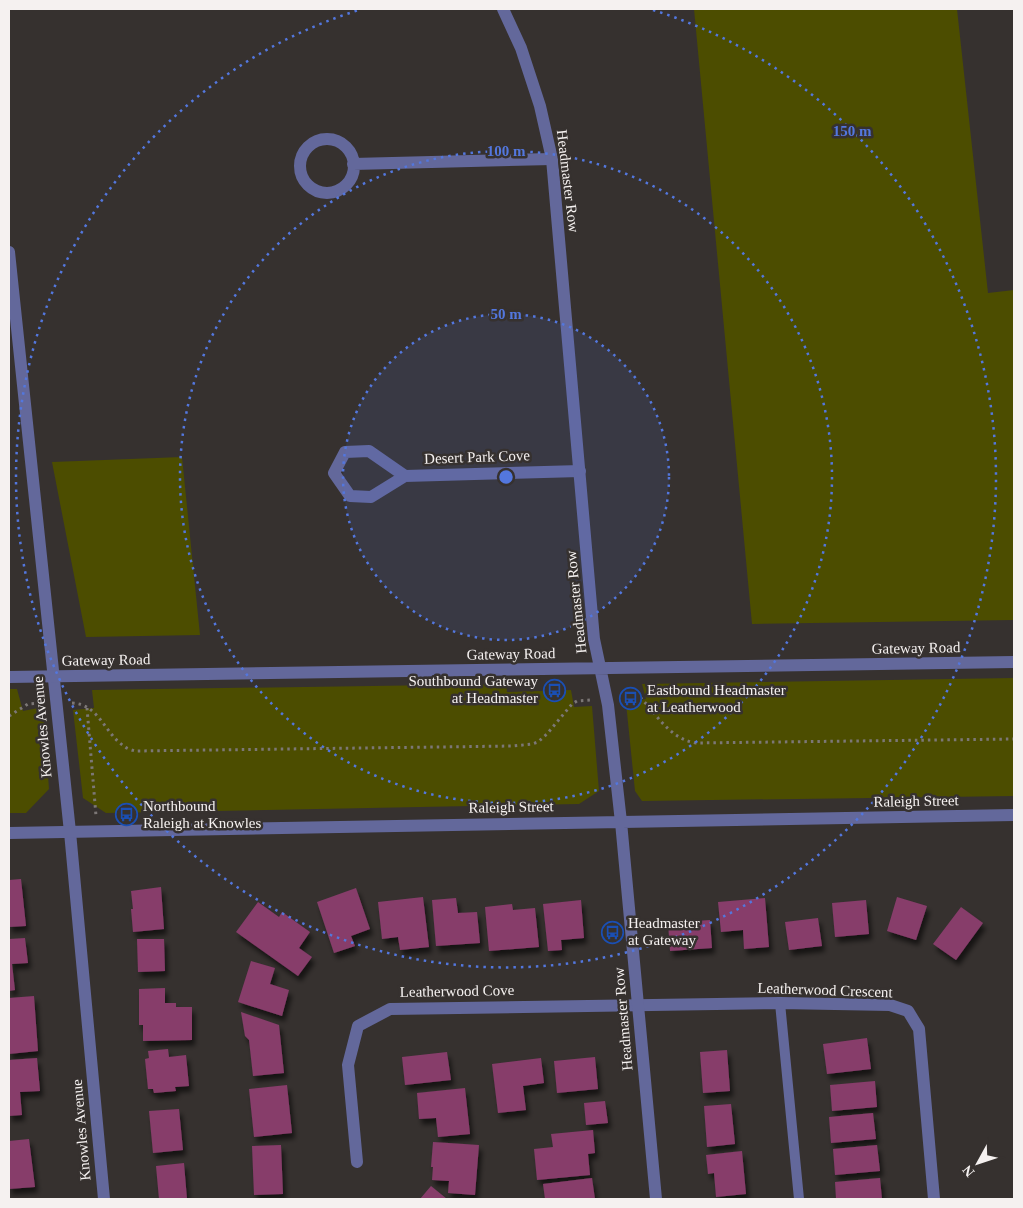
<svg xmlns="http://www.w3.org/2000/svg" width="1023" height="1208" font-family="Georgia,serif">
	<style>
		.green { fill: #4c4d00 }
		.building { fill: #873c6b; filter: url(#shadow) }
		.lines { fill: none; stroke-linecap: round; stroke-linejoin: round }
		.path { stroke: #7c7776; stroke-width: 3; stroke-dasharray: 2.5 4; stroke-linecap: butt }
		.service { stroke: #63689b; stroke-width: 10 }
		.minor { stroke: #63689b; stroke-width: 12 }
		.tertiary { stroke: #63689b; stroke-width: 12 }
		.ring { fill: none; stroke: #5377de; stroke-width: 2.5; stroke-dasharray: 2.5 5 }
		.labels { text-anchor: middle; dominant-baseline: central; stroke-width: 5; stroke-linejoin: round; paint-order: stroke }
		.street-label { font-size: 15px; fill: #f5f1f0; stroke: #36312f }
		.poi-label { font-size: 15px; fill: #f5f1f0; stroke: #36312f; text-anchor: start }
		.centre { fill: #5377de; stroke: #36312f; stroke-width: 2.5 }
		.ring-label { font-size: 15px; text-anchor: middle; font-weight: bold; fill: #5377de; stroke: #36312f; stroke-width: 5; stroke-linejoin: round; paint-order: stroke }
	</style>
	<defs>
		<filter id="shadow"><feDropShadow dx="3" dy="5.5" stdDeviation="2.5" flood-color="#0009"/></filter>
	</defs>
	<rect width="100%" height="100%" fill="#36312f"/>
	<!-- green -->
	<path class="green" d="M694,9H957L988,293L1014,290V620L752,624Z
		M182,457L200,635L86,637L52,462Z
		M1014,678V796L642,801L635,791L626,703L646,699L642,684Z
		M506,684L507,692L571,690L574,707L592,706L599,791L579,804L106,813L83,798L73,710L94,708L92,690Z
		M9,689H17L23,711L43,707L49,789L26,813H9Z"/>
	<!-- building -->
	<path class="building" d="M21,879L26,926L9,927V880Z
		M161,887L164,929L133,932L131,909H133L131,891Z
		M356,888L370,929L351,936L355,946L334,953L317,902Z
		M423,897L429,947L400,950L398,937L382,939L378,902Z
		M897,897L927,906L916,940L887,931Z
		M456,898L458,913L477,912L480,943L436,946L432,900Z
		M765,898L769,947L744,949L743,930L721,932L718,902Z
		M581,900L584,938L561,940L562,950L548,951L543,904Z
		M866,900L869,934L835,937L832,903Z
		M258,902L279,917L282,912L310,932L299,948L312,957L298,976L236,932Z
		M512,904L513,910L535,908L539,947L489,951L485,907Z
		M961,907L983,923L956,960L933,944Z
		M818,918L822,946L789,950L785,922Z
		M710,920L712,948L670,951L668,923Z
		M25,938L28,963L12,964L15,990L9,991V939Z
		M137,939H164L165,971L138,972Z
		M251,961L275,968L270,984L289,990L282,1016L238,1002Z
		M165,988V1003H176V1007H192V1040L143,1041V1025H139V989Z
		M34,996L38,1051L9,1054V998Z
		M241,1012L279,1025L284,1073L253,1076L249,1040L245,1036Z
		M867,1038L871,1069L827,1074L823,1044Z
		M168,1049L169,1057L186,1055L189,1086L175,1087L176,1091L154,1093L153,1089H148L145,1059L149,1058L148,1051Z
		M727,1050L730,1091L703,1093L700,1052Z
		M447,1052L451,1080L405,1085L402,1057Z
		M595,1057L598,1089L557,1093L554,1061Z
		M37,1058L40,1091L20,1092L22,1115L9,1116V1060Z
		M541,1058L544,1083L523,1086L526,1110L498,1113L492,1064Z
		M875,1081L877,1107L832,1111L830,1085Z
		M287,1085L292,1133L254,1137L249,1089Z
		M465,1088L470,1134L438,1137L436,1118L419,1119L417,1093Z
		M605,1101L608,1123L586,1125L584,1103Z
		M731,1104L735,1144L707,1147L704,1106Z
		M179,1109L183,1150L153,1153L149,1111Z
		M873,1113L876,1139L831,1143L829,1117Z
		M593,1130L595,1153L588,1154L590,1175L537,1180L534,1149L553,1147L551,1134Z
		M29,1139L35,1187L9,1189V1141Z
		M433,1142L479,1145L475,1195L448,1193L449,1181L432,1180L433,1167H431Z
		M281,1145L283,1194L254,1195L252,1146Z
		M877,1145L880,1171L835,1175L833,1149Z
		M742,1151L746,1194L716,1197L714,1173L708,1174L706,1155Z
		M184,1163L187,1199H159L156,1166Z
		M592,1178L595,1199H545L543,1184Z
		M880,1178L882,1199H836L835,1182Z
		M431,1186L447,1199H420Z"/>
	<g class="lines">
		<!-- path -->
		<path class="path" d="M622,697L638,695C656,713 669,739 696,743L1014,739
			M72,703C99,704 105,734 124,746C127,749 132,750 135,751L513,746L532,744L538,742L547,734L572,704L577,701L591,700
			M87,708L96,816
			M9,716L28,704L41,703"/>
		<!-- service -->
		<path class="service" d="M780,1003L799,1199"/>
		<!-- minor -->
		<path class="minor" d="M300 166a27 27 0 1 1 54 0a27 27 0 1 1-54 0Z
			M353,164L552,159
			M9,252L70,832L104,1199
			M405,476L371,497L350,496L334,473L345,452L369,451L405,476L580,471
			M357,1162L348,1065L358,1026L390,1009L780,1003L890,1005L908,1011L919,1029L934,1199"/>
		<!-- tertiary -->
		<path class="tertiary" d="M503,9L521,48L540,106L552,159L594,639L608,705L621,822L656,1199
			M9,677L1014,662
			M9,833L1014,815"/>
	</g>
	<!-- distance rings -->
	<circle cx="506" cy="477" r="163" fill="#5377de" fill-opacity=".12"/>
	<g class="ring">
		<circle cx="506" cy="477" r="163"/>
		<circle cx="506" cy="477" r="326"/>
		<path d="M653 10A490 490 0 1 1 359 10"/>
	</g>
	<!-- icons -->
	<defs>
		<symbol id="bus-ring" viewBox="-11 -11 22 22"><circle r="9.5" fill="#36312f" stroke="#1a4fb4" stroke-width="1.5"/><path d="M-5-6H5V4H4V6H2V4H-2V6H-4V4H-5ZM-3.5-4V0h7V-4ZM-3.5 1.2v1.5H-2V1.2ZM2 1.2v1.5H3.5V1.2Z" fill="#1a4fb4"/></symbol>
	</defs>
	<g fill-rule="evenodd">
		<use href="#bus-ring" x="542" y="678" width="25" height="25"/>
		<use href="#bus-ring" x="618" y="686" width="25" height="25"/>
		<use href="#bus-ring" x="114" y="802" width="25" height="25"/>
		<use href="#bus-ring" x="600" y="920" width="25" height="25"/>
	</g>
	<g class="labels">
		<!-- street labels -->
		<g class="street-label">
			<text transform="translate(568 181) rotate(83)">Headmaster Row</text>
			<text transform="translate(477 457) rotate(-2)">Desert Park Cove</text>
			<text transform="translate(576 602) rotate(-96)">Headmaster Row</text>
			<text transform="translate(916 648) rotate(-1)">Gateway Road</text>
			<text transform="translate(511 654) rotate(-1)">Gateway Road</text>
			<text transform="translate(106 660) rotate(-1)">Gateway Road</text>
			<text transform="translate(42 727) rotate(-95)">Knowles Avenue</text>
			<text transform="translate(916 801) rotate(-1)">Raleigh Street</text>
			<text transform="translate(511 807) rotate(-1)">Raleigh Street</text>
			<text transform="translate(825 990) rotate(2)">Leatherwood Crescent</text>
			<text transform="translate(457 991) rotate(-1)">Leatherwood Cove</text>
			<text transform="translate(623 1019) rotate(-95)">Headmaster Row</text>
			<text transform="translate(81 1130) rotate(-95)">Knowles Avenue</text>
		</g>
		<!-- poi labels -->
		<g class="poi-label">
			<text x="538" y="681" text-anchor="end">Southbound Gateway<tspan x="538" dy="17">at Headmaster</tspan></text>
			<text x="647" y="690">Eastbound Headmaster<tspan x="647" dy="17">at Leatherwood</tspan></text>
			<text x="143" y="806">Northbound<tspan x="143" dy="17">Raleigh at Knowles</tspan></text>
			<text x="628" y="923">Headmaster<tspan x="628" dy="17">at Gateway</tspan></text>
		</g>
	</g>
	<circle cx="506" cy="477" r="8" class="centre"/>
	<g class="ring-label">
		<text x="852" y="136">150 m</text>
		<text x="506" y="156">100 m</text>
		<text x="506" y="319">50 m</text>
	</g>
	<!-- border -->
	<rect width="1023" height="1208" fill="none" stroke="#f5f1f0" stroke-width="20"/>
	<!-- north arrow -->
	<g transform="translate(978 1163) rotate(230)" stroke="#36312f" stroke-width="4" paint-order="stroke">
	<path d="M0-4L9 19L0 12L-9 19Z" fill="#f5f1f0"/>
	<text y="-8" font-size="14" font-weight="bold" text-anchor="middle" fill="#f5f1f0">N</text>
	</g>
</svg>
